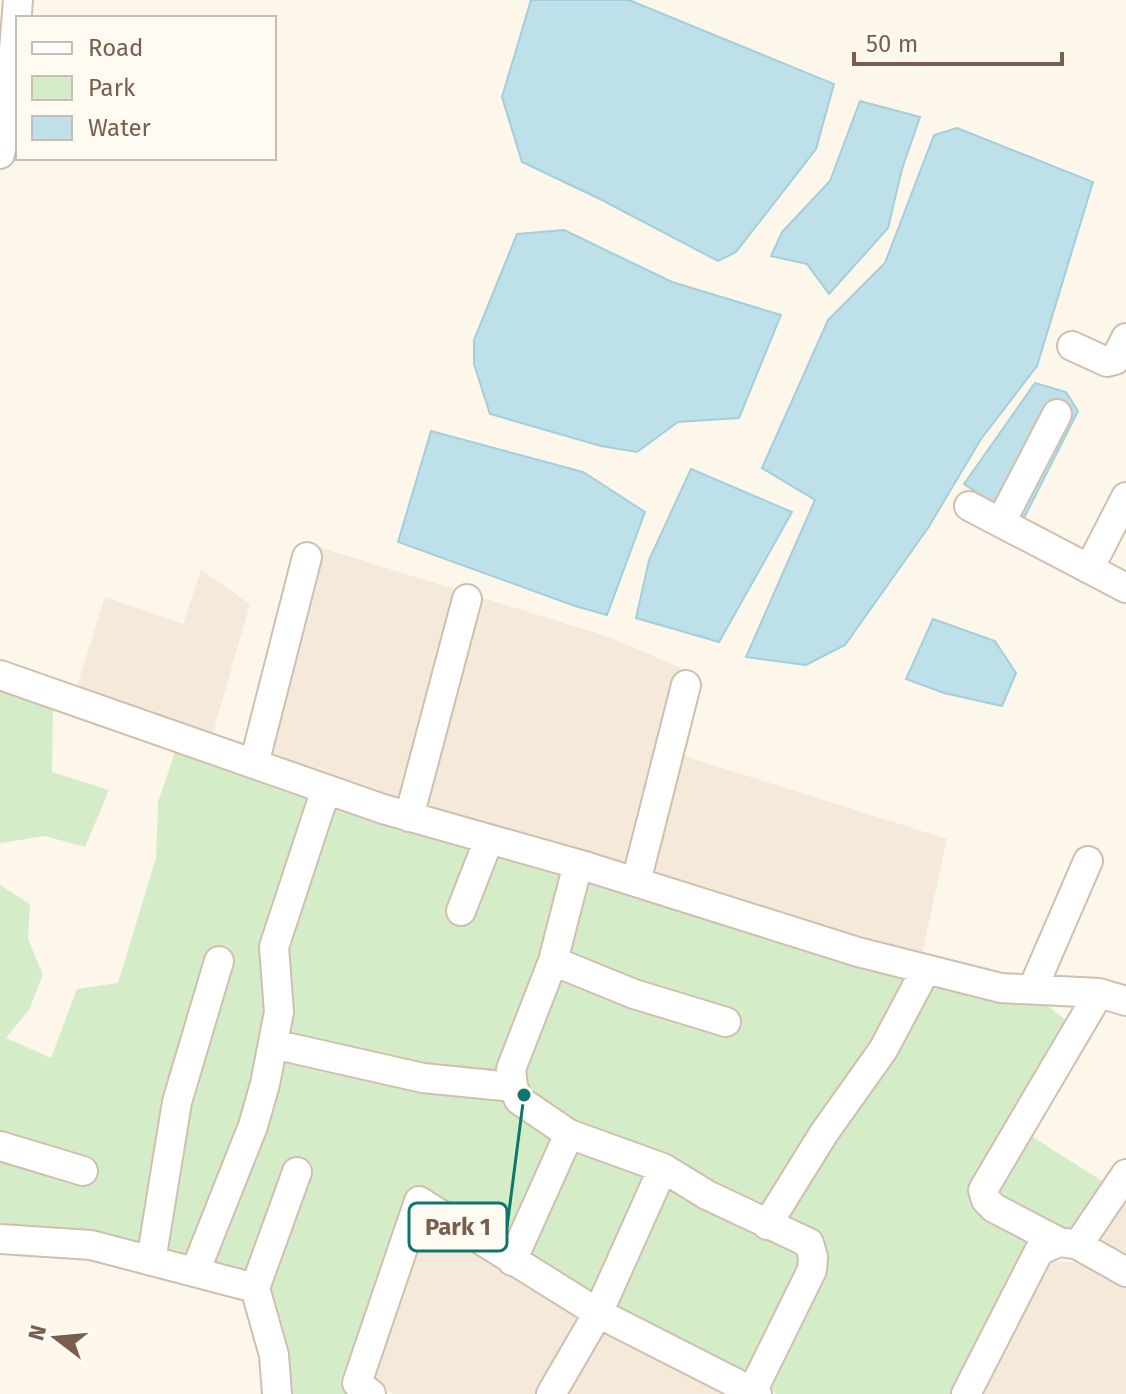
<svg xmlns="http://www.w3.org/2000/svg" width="1126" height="1394" font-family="'Fira Sans',sans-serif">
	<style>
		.residential { fill: #f5e9d9 }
		.green { fill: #d5ecc8 }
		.water { fill: #bee0e8; stroke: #a4cfda; stroke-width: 2 }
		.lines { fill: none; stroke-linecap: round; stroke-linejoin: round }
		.minor-casing { stroke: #d0bfaf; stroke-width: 32 }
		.minor { stroke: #fff; stroke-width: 28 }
		.leader { fill: none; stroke: #0f766e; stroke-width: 3 }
		.callout-dot { fill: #0f766e; stroke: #fffaf2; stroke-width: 3 }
		.callout { fill: #fffaf2; stroke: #0f766e; stroke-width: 3 }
		.callout-label { font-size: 24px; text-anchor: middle; font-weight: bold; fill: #795e4d }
	</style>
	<rect width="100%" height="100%" fill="#fdf7eb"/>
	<!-- residential -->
	<path class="residential" d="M319,547L609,637L695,674L681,755L947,839L921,958L262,759Z
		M201,570L250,604L212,737L77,686L105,597L183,624Z
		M1126,1197V1394H976L1040,1260L1080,1263Z
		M424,1218L734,1394H393L371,1377Z"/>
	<!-- green -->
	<path class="green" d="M0,684L53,703L52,772L109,790L85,847L45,836L0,843Z
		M175,752L332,805L1039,999L1086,1036L1025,1132L1105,1183L1071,1229L1029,1245L952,1394H776L582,1296L416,1189L340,1381L355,1394H284L273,1308L0,1226V885L30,904L28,939L43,975L29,1010L6,1038L51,1058L77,989L118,983L156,858L158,802Z"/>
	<!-- water -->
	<path class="water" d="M531,0H629L834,84L816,149L736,252L718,261L600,199L522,162L502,97Z
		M860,101L920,117L902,169L888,228L829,294L807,264L771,256L782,232L830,181Z
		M957,128L1093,182L1037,366L981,439L928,528L845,645L806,665L746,657L815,500L762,468L828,320L885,263L934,135Z
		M564,230L672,282L781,315L739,418L678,422L637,452L601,446L490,414L474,364V340L517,234Z
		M1035,383L1066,392L1078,411L1022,522L964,484Z
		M431,431L583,472L645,512L607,615L575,606L398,542Z
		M691,469L792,512L719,642L636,618L649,560Z
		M933,619L995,641L1016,673L1002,706L944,693L906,679Z"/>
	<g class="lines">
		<defs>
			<path id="minor" d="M0,154L10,100L18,0
				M1072,346L1107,362L1115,360L1126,338
				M969,506L1126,588
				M1001,522L1057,414
				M1089,569L1126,497
				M0,675L383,809L588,867L858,952L1001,988L1099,993L1126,1001
				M254,764L307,557
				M409,817L467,599
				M578,864L553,961L511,1069L513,1087L519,1100L569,1134L663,1168L707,1195L809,1243L813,1257L812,1270L751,1394
				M636,882L686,685
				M461,911L489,839
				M553,961L634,994L726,1022
				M1033,988L1088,861
				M273,1044L423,1078L513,1087
				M0,1146L83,1171
				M1126,1174L1078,1245L1126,1272
				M767,1225L824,1133L883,1050L926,969
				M0,1239L91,1245L255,1288L274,1355L277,1394
				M1059,1242L994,1208L986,1200L983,1190L1099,993
				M151,1261L177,1102L219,961
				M512,1261L569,1134
				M195,1272L253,1126L265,1084L279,1012L274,947L326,789
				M255,1288L297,1172
				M371,1394L357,1383L419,1201L598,1313L757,1394
				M551,1394L598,1313L663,1168
				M966,1394L1039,1251L1059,1242L1073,1244"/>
		</defs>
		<!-- minor casing -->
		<use href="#minor" class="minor-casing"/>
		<!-- minor -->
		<use href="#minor" class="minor"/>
	</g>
	<!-- callouts -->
	<path class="leader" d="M524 1095L507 1227"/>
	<circle class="callout-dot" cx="524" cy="1095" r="8"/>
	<rect class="callout" x="409" y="1203" width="98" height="48" rx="8"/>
	<g class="callout-label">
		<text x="458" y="1235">Park 1</text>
	</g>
	<!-- legend -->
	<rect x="16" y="16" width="260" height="144" fill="#fffaf2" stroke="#c9bcb0" stroke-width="2"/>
	<rect x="32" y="42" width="40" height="12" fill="#ffffff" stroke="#c9bcb0" stroke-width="2"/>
	<text x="88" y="56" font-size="24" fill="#795e4d">Road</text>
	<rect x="32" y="76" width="40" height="24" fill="#d5ecc8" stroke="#c9bcb0" stroke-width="2"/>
	<text x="88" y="96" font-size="24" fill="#795e4d">Park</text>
	<rect x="32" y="116" width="40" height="24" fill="#bee0e8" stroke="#c9bcb0" stroke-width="2"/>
	<text x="88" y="136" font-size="24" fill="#795e4d">Water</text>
	<!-- north arrow -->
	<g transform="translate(56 1338) rotate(286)" stroke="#fffaf2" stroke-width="6" paint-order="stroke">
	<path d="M0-6L14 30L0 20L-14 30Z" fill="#795e4d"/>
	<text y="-12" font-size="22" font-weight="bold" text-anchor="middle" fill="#795e4d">N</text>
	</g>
	<!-- scale -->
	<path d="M854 52v12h208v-12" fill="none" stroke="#795e4d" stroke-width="4"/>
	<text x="866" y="52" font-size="24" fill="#795e4d" stroke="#fffaf2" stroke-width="6" paint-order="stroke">50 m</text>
</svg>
